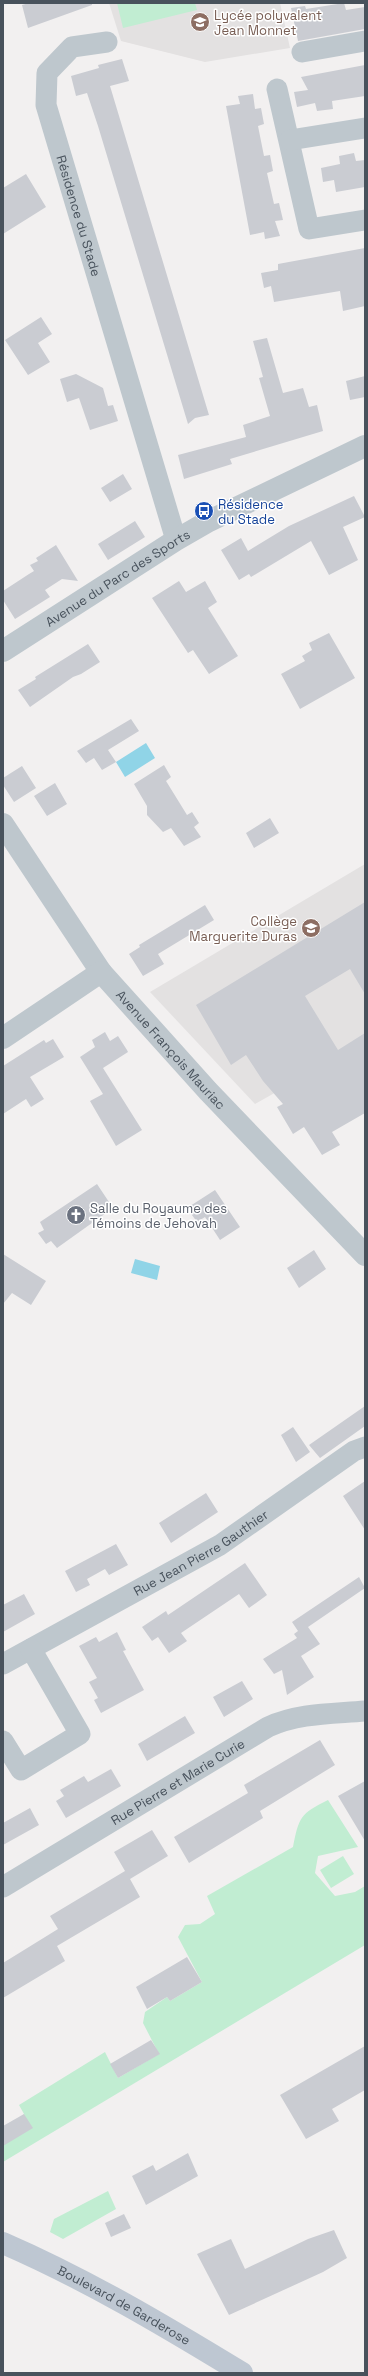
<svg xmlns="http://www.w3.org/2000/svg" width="368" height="2376" font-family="'Space Grotesk',sans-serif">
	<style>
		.education { fill: #e3e1e1 }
		.green { fill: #c1edd2 }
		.water { fill: #90d4e7 }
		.building { fill: #caccd2 }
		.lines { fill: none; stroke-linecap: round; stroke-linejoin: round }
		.minor { stroke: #bec7cd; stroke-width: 21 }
		.tertiary { stroke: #bec7cd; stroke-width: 22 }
		.secondary { stroke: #bec7d2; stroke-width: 22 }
		.labels { text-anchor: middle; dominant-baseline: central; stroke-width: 3; stroke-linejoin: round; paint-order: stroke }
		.education-label { font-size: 13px; fill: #785e54; stroke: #fff; text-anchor: start }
		.street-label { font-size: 13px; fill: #48525c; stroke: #fff }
		.transit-label { font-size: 13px; fill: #164399; stroke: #fff; text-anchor: start }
		.worship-label { font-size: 13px; fill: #5b616d; stroke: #fff; text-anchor: start }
	</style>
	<rect width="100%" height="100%" fill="#f2f0f0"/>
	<!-- education -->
	<path class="education" d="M109,3H280L290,48L205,62L121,41Z
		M365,864V1042L255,1104L150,992Z"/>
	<!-- green -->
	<path class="green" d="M117,3H195L197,10L123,28Z
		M328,1800L358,1847L318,1856L315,1873L335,1896L355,1892L365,1886V1945L3,2162V2146L24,2114L19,2105L105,2052L118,2078L159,2054L143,2023L145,2012L167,1997L170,2001L202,1982L178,1937L185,1925L200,1924L215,1914L207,1896L293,1847C299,1817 300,1814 328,1800Z
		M343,1856L354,1874L331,1888L320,1870Z
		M108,2191L116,2209L63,2239L50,2232L54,2219Z"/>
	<!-- water -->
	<path class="water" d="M146,743L155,758L125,777L116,762Z
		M135,1259L160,1266L157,1280L131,1273Z"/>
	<!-- building -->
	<path class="building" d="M29,3H92V5L28,28L22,5Z
		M344,3L346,10L365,7V29L298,41L291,8L305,6L306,9Z
		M122,59L129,81L110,86L209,415L195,418L188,424L98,126L87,93L76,96L71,76L99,68L98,65Z
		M365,65V96L332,101L333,109L317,111L315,103L297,107L294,92L308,90L301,77Z
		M253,94L255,109L261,108L264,124L258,126L264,156L270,155L273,171L267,173L274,204L279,203L283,220L275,221L280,236L265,239L264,232L250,235L226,106L240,104L238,96Z
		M354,153L356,161L365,160V187L336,192L334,180L323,182L321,168L340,164L339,156Z
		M26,174L46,207L3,234V188Z
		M365,248V306L343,311L340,291L274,302L271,286L264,288L261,273L278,270V264Z
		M41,317L52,334L38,343L50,362L28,375L5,340Z
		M267,338L283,393L303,388L309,407L317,405L323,431L230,459L232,464L184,479L178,455L246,437L243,425L270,416L259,378L263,377L253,341Z
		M76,374L103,388L108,406L113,405L118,421L90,430L79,398L67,402L60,379Z
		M365,376V397L350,400L346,381Z
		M123,474L132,489L110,502L101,488Z
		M354,496L365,517L343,527L358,560L329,575L311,541L251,577L249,574L239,580L221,550L241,538L248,551L289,526Z
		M135,521L145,537L108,560L98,544Z
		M56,545L78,581L62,579L45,590L50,597L15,619L3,600V591L29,574L34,571L30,565L38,561L36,558Z
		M179,581L186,592L205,581L217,602L208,608L238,656L209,674L193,650L188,653L152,598Z
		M329,633L355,678L300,709L281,674L305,661L302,656L312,650L309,643Z
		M88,644L100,662L81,674L73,677L30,707L18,690L36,679L35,677Z
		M131,719L139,731L108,750L116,762L102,770L94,758L86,763L77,751Z
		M164,765L171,777L166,781L179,802L187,815L192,812L199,823L194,827L201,837L184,846L171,828L163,832L147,815V806L134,784Z
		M22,766L36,788L14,802L3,785V778Z
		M55,783L67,804L47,816L34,796Z
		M270,818L279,833L254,848L246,833Z
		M365,902V994L350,969L305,996L338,1050L365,1033V1113L332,1132L340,1145L322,1155L304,1127L293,1134L277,1107L283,1104L263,1081L246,1055L231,1065L196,1005Z
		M205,905L214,920L158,954L164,964L143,976L129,954L140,947L139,945Z
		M105,1032L110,1041L118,1036L127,1050L128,1052L103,1068L142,1130L116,1146L90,1101L103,1094L80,1057L95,1047L92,1040Z
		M53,1039L64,1057L30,1077L44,1099L31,1107L26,1099L3,1114V1066L44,1040L46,1043Z
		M97,1184L113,1208L57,1248L51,1241L46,1244L38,1233L44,1230L40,1222Z
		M215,1190L240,1227L220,1240L205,1217L197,1222L187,1208Z
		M314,1250L326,1269L299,1288L287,1268Z
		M3,1254L46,1281L31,1305L12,1293L3,1304Z
		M365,1406V1426L320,1458L309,1445Z
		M293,1427L310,1452L296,1462L281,1435Z
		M365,1481V1530L343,1496Z
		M206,1493L218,1512L171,1543L159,1523Z
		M116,1544L128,1565L109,1575L105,1569L87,1579L90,1585L76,1592L65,1571Z
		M245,1563L267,1595L249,1608L239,1594L181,1633L187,1641L169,1653L158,1637L152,1641L142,1627L166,1611L168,1615Z
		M359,1577L365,1588L308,1627L320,1644L301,1656L314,1677L287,1695L282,1670L274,1674L263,1659L297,1638L294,1634L298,1631L292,1622Z
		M24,1594L35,1614L3,1632V1605Z
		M117,1632L126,1650L123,1651L144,1690L101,1713L94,1700L98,1698L89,1682L97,1678L79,1646L96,1637L99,1642Z
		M242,1681L253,1699L224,1717L213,1697Z
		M185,1716L195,1733L147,1761L138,1744Z
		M320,1740L335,1765L260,1811L263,1818L189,1863L174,1837L248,1793L244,1785Z
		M111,1769L121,1786L66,1818L56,1801L64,1796L60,1790L84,1776L88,1782Z
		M365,1781V1841L338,1796Z
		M30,1808L39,1825L3,1845V1823Z
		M152,1830L168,1856L130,1879L140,1897L57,1946L65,1961L3,1998V1963L58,1929L50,1916L125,1871L114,1852Z
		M187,1957L202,1982L170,2001L167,1997L147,2009L136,1987Z
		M151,2040L160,2054L118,2078L110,2064Z
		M365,2046V2090L332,2109L339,2121L306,2139L280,2095Z
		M24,2114L33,2128L3,2146V2126Z
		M188,2153L198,2176L146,2205L132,2176L153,2165L156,2171Z
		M124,2214L131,2228L111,2237L105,2223Z
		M334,2230L347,2258L323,2272L229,2315L197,2254L231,2239L245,2269L308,2239Z"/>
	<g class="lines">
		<!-- minor -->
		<g class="minor">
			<path id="s1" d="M107,42L72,47L47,73L46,105L176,540"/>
			<path d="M302,52L365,41"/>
			<path d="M277,89L309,229L365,220"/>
			<path d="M290,140L365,128"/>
			<path id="s2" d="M3,1664L220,1545L354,1451L365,1447"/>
			<path d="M3,1741L21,1770L80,1734L31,1649"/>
			<path id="s3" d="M3,1887L268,1727C299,1713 331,1714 365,1711"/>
		</g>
		<!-- tertiary -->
		<g class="tertiary">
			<path id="s4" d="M3,651L176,540L209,521L365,446"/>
			<path id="s5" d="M3,824L101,972L208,1091L365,1255"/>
			<path d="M3,1038L101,972"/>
		</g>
		<!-- secondary -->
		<path class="secondary" id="s6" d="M3,2243C86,2279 165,2326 242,2373"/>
	</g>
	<!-- icons -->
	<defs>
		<symbol id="school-disc" viewBox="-11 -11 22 22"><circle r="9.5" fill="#8d6e63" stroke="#fff"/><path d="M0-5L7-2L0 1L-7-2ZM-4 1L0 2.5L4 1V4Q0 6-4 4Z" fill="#fff"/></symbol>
		<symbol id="bus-disc" viewBox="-11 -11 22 22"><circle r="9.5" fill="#1a4fb4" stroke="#fff"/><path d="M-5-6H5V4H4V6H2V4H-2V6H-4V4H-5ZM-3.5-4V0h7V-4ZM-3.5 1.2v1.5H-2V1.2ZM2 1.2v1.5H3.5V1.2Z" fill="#fff"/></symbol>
		<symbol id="church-disc" viewBox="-11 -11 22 22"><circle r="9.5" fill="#6b7280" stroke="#fff"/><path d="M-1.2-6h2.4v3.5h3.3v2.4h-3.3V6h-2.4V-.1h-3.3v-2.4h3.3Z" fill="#fff"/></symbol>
	</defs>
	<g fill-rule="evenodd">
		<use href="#school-disc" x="189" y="11" width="22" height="22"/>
		<use href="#bus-disc" x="193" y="500" width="22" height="22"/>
		<use href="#school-disc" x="300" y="917" width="22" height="22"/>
		<use href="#church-disc" x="65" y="1204" width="22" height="22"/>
	</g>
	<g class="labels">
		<!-- education labels -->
		<g class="education-label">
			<text x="214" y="15">Lycée polyvalent<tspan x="214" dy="15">Jean Monnet</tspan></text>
			<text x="297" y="921" text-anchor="end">Collège<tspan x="297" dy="15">Marguerite Duras</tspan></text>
		</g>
		<!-- street labels -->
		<g class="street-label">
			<text stroke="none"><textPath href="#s1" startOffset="219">Résidence du Stade</textPath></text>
			<text stroke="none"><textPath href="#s4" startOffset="136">Avenue du Parc des Sports</textPath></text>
			<text stroke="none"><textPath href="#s5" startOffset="282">Avenue François Mauriac</textPath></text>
			<text stroke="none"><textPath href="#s2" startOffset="227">Rue Jean Pierre Gauthier</textPath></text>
			<text stroke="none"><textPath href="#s3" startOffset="204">Rue Pierre et Marie Curie</textPath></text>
			<text stroke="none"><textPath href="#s6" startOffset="136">Boulevard de Garderose</textPath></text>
		</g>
		<!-- transit labels -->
		<g class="transit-label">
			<text x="218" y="504">Résidence<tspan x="218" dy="15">du Stade</tspan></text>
		</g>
		<!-- worship labels -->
		<g class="worship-label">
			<text x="90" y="1208">Salle du Royaume des<tspan x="90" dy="15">Témoins de Jehovah</tspan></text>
		</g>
	</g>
	<!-- border -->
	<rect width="368" height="2376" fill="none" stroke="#48525c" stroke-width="8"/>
</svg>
